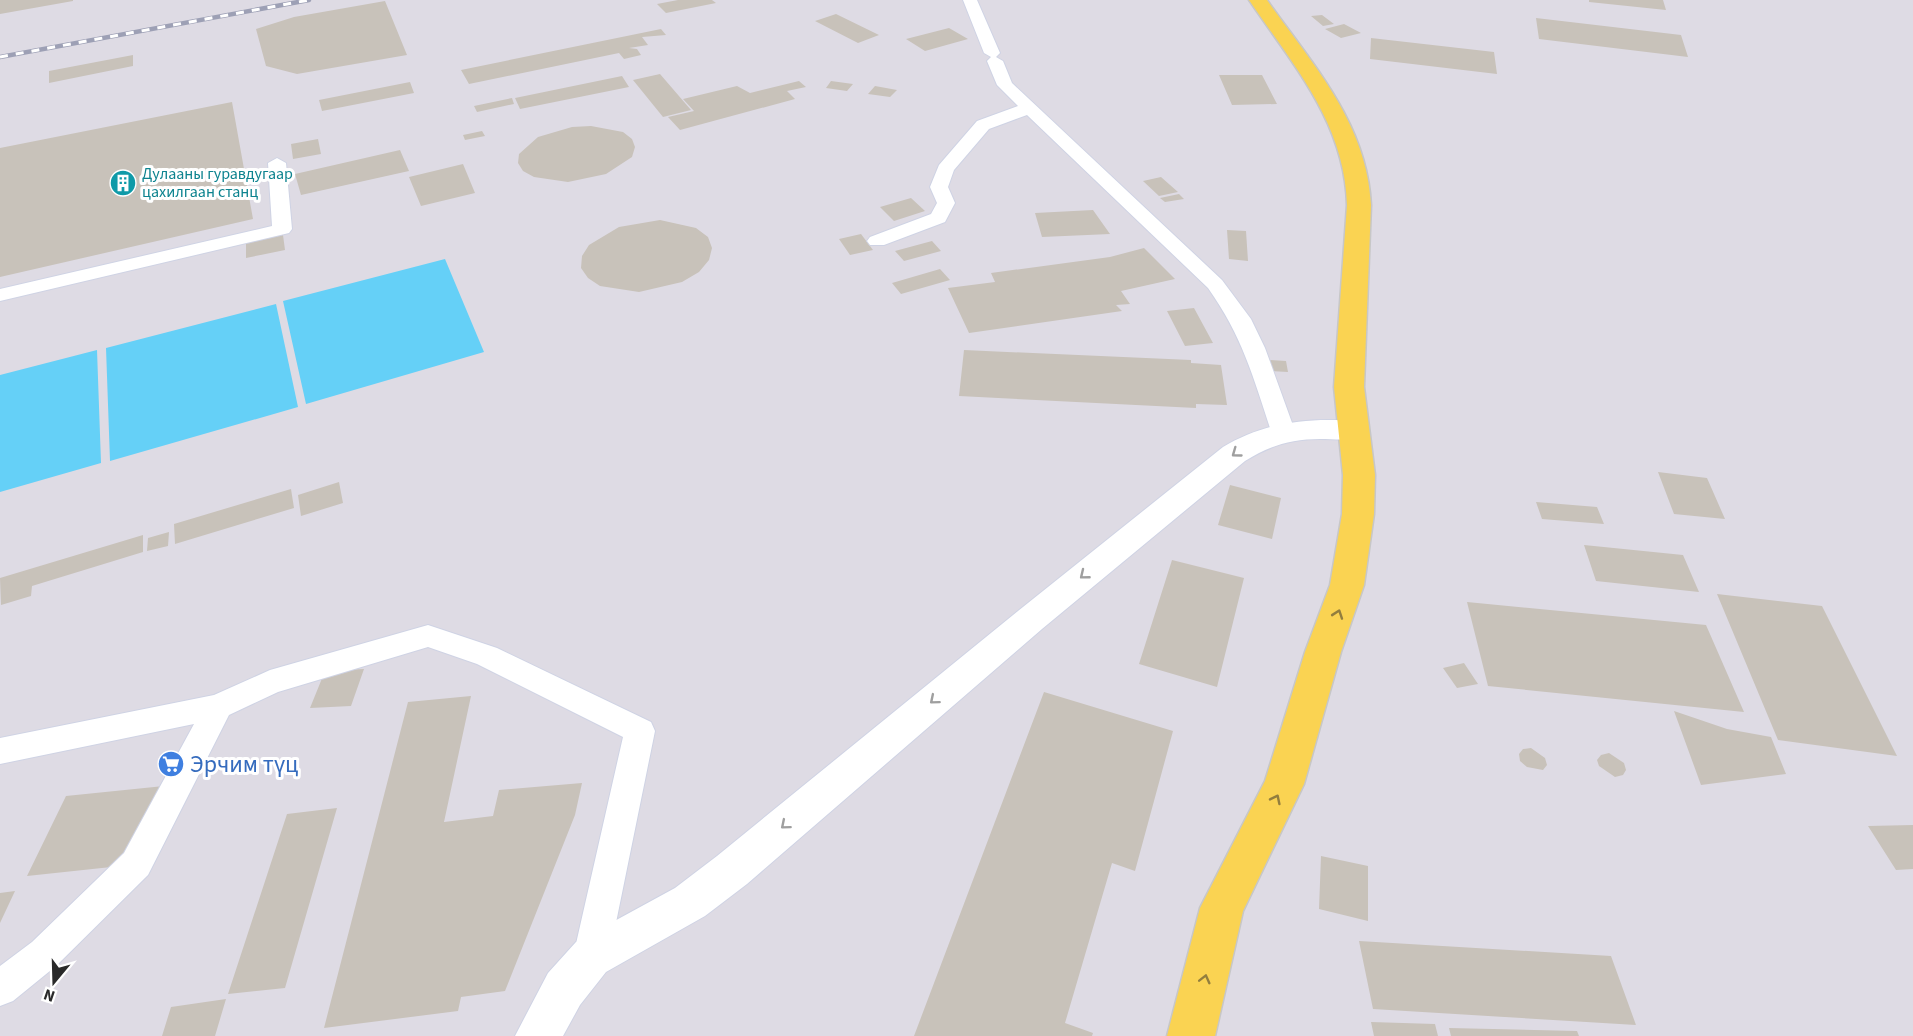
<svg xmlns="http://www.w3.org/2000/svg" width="1913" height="1036" font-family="'Source Sans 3',sans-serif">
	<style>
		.industrial { fill: #dedbe4 }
		.water { fill: #65d0f7 }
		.building { fill: #c8c2ba }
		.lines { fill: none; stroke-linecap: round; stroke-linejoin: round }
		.minor-casing { stroke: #cfd3e4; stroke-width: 2 }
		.tertiary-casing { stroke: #cfd3e4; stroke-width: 2 }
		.primary-casing { stroke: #c7c7c7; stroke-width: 3 }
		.minor { fill: #fff; fill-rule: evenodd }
		.tertiary { fill: #fff; fill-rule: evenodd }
		.primary { fill: #fad352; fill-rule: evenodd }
		.rail-casing { stroke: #9da0b5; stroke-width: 4.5 }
		.rail { stroke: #fff; stroke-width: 3; stroke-dasharray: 8; stroke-linecap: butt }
		.oneway { stroke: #9f9f9f }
		.oneway2 { stroke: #927e3e }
		.labels { text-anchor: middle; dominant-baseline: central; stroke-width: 6; stroke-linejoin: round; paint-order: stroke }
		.far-culture-label { font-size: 16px; fill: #0d838f; stroke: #fff; text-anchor: start }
		.near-shop-label { font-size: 24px; fill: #366cbe; stroke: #fff; text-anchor: start }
	</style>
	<rect width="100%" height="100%" fill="#ede5da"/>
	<!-- industrial -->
	<path class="industrial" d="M0,0H1913V1036H0Z"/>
	<!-- water -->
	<path class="water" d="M445,259L484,352L306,404L283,301Z
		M276,304L298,407L110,461L106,348Z
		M97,350L101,463L0,492V375Z"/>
	<!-- building -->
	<path class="building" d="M0,0H73V1L0,14Z
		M678,0H712L716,3L666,13L657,4Z
		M1589,0H1663L1666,10L1589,2Z
		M385,1L407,55L297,74L266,66L256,29L294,17Z
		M836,14L879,35L858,43L815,21Z
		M1322,15L1334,24L1323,26L1311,16Z
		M1536,18L1681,35L1688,57L1539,39Z
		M1344,24L1361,33L1341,38L1325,29Z
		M949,28L968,39L925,51L906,39Z
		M661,29L666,35L642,37L648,45L629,48L637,49L641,55L624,59L619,53L469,84L461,70Z
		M1371,38L1494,52L1497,74L1370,59Z
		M133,55V66L49,83V71Z
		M660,74L691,110L663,117L633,80Z
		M1219,75H1262L1277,104L1232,105Z
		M622,76L629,87L520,109L515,98Z
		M799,81L806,87L787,91L795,99L680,130L668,117L694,111L683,99L737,86L750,93Z
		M831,81L853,84L847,91L826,88Z
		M410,82L414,93L322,111L319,100Z
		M875,86L897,90L890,97L868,94Z
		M512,98L514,104L477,112L474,106Z
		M232,102L253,219L0,277V148Z
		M591,126L623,132L632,139L635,147L632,157L606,174L568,182L534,177L523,171L518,163L519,154L538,137L572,127Z
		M482,131L485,136L465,140L463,135Z
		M318,139L321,154L293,159L291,144Z
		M400,150L409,171L301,195L295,174Z
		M463,164L475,193L421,206L409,177Z
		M1161,177L1178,192L1159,196L1143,181Z
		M1179,194L1184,199L1165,202L1160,198Z
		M911,198L925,211L894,221L880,207Z
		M1093,210L1110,234L1042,237L1035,213Z
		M660,220L696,228L708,237L712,248L709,260L699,272L682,282L639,292L600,286L588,278L581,268L582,256L589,245L619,227Z
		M1227,230L1246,231L1248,261L1229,259Z
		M861,234L873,250L850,255L839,239Z
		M283,235L285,250L246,258V243Z
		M932,241L941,251L904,261L895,251Z
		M1144,248L1175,279L1121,291L1130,304L1116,305L1122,311L969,333L948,288L995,282L991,273L1110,257Z
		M940,269L950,280L901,294L892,283Z
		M1194,308L1213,343L1185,346L1167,311Z
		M964,350L1191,360V363L1221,365L1227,405L1196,404V408L959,396Z
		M1268,360L1286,361L1288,372L1270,371Z
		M1658,472L1707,478L1725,519L1674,514Z
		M339,482L343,503L301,516L298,495Z
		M1230,485L1281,498L1272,539L1218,525Z
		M291,489L294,508L175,544L174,524Z
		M1536,502L1597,507L1604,524L1542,519Z
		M169,532L168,546L147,551L148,538Z
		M143,535V552L32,586L31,596L1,605L0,578Z
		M1584,545L1683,555L1699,592L1596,581Z
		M1172,560L1244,578L1217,687L1139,664Z
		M1717,594L1822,606L1897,756L1778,740Z
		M1467,602L1706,625L1744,712L1488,686Z
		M1464,663L1478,684L1457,688L1443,668Z
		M364,669L351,706L310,708L325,671Z
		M1044,692L1173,731L1135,871L1112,863L1065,1023L1093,1033L1092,1036H914Z
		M471,696L444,822L493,816L499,790L582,783L575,815L505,991L461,997L458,1011L324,1028L408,702Z
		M1674,711L1727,729L1771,737L1786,774L1701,785Z
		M1531,748L1545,758L1547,765L1543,770L1527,767L1520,761L1519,754L1523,749Z
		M1609,753L1624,763L1626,770L1623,775L1615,777L1599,766L1597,760L1601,755Z
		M164,786L130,865L27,876L66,796Z
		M337,808L285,988L228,994L287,814Z
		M1913,825V869L1896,870L1868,826Z
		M1321,856L1368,866V921L1319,909Z
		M15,891L0,923V893Z
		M1359,941L1611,956L1636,1025L1373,1009Z
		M226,999L215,1036H162L171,1007Z
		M1371,1022L1435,1024L1438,1036H1374Z
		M1449,1028L1577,1031L1579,1036H1451Z"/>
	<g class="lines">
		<defs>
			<path id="minor" d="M963,0H977L1000,53L996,57L1003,61L1012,83L1222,280L1251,319L1265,348L1295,431L1291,437L1283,439L1275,437L1271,431C1253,376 1242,336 1208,288L1027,115L989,129L954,170L948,187L955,203L945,222L884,245H870L867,241L870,237L931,214L937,203L930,187L939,165L977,121L1018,106L997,85L987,61L991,57L984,53Z
				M277,158L286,163L292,229L289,233L0,301V289L272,226L268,163Z
				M428,625L497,648L651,722L655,731L609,957L603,969L591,975L579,969L573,957L623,737L477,664L428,647L278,692L229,715L148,875L56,966L13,1001L0,1006V966L32,942L124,853L194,724L0,764V738L214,695L270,670Z"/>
			<path id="tertiary" d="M1336,420L1362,423L1367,430L1362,437C1348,441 1335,439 1320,439C1291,439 1269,446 1245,461L1042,629L747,884L705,916L606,972L580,1005L563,1036H515L548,973L576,942L675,888L717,856L1018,611L1223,447C1259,426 1295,419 1336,420Z"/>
			<path id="primary" d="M1249,0H1267C1313,65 1367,123 1371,205L1364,387L1375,475L1374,514L1364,585L1341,652L1304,784L1243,911L1215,1036H1167L1200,908L1265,781L1305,652L1330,585L1342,514L1343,475L1334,387L1347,205C1345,123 1293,65 1249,0Z"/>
		</defs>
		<!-- minor casing -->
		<use href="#minor" class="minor-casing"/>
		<!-- tertiary casing -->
		<use href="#tertiary" class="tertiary-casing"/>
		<!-- primary casing -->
		<use href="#primary" class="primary-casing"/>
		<!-- minor -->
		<use href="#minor" class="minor"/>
		<!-- tertiary -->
		<use href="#tertiary" class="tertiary"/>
		<!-- primary -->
		<use href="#primary" class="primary"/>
		<defs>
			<path id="rail" d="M0,57L309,0"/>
		</defs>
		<!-- rail casing -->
		<use href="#rail" class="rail-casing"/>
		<!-- rail -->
		<use href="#rail" class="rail"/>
	</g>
	<!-- one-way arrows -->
	<defs><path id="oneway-chevron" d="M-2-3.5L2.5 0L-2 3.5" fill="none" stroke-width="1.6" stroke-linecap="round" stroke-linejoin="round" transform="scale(1.5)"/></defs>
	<g class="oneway">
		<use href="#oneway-chevron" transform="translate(1236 453) rotate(144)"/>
		<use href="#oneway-chevron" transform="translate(1084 575) rotate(141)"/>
		<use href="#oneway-chevron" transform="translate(934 700) rotate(140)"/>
		<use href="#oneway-chevron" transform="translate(785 825) rotate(140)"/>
	</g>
	<g class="oneway2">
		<use href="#oneway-chevron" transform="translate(1338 614) rotate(-71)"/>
		<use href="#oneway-chevron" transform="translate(1276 799) rotate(-64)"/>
		<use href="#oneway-chevron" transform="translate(1205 979) rotate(-76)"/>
	</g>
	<!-- icons -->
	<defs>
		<symbol id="building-disc" viewBox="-11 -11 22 22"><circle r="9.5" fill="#0f9aa8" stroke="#fff"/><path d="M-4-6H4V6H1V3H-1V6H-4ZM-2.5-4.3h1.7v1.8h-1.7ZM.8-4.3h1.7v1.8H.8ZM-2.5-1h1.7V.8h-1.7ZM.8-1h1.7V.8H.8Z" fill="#fff"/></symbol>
		<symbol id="supermarket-disc" viewBox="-11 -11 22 22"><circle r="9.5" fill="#3f7fe0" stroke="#fff"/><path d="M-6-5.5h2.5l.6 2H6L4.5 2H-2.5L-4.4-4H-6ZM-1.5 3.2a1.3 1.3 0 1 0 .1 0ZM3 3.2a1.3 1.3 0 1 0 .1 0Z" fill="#fff"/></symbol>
	</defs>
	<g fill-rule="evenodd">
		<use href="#building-disc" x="108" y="168" width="30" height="30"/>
		<use href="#supermarket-disc" x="156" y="749" width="30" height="30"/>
	</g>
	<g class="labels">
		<!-- far-culture labels -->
		<g class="far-culture-label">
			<text x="142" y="174">Дулааны гуравдугаар<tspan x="142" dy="18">цахилгаан станц</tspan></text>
		</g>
		<!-- near-shop labels -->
		<g class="near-shop-label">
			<text x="190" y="764">Эрчим түц</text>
		</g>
	</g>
	<!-- north arrow -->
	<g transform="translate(54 982) rotate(199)" stroke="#ffffff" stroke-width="4.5" paint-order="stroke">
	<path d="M0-4.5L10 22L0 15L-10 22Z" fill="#292929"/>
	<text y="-9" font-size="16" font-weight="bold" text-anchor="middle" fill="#292929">N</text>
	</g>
</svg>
